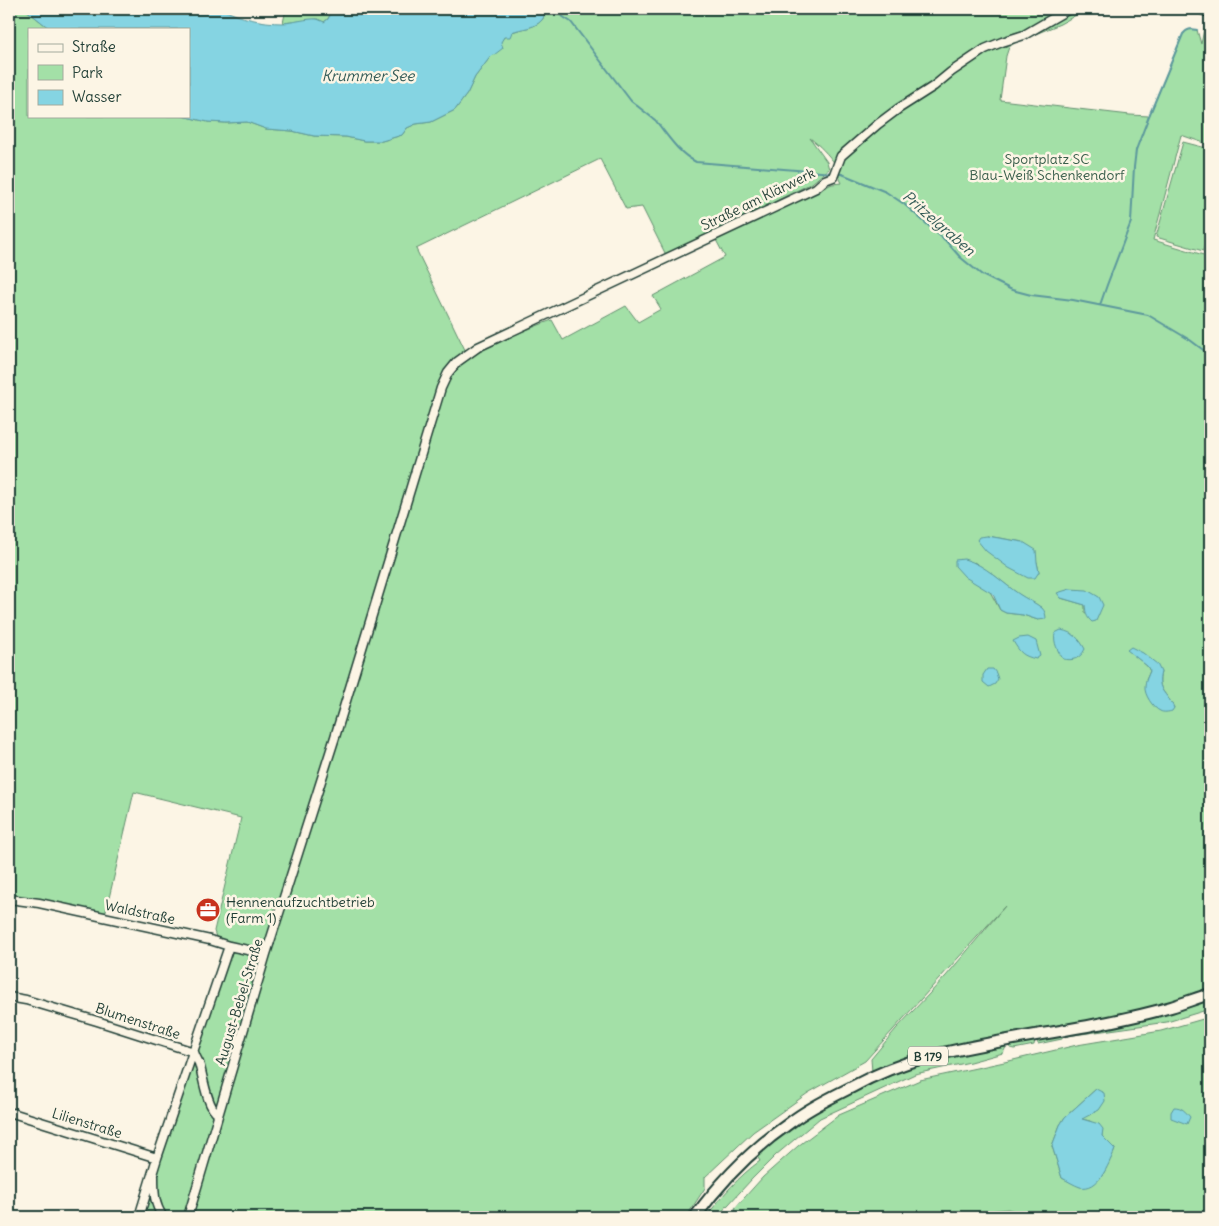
<svg xmlns="http://www.w3.org/2000/svg" width="1219" height="1226" font-family="Delius,sans-serif">
	<style>
		.green { fill: #a3e0a7; stroke: #618e6e; fill-rule: evenodd }
		.water { fill: #85d4e2; stroke: #5c989c }
		.lines { fill: none; stroke-linecap: round; stroke-linejoin: round }
		.stream { stroke: #5c989c; stroke-width: 2 }
		.minor-casing { stroke: #1f3d34; stroke-width: 11 }
		.major-casing { stroke: #1f3d34; stroke-width: 14 }
		.minor { stroke: #fcf5e5; stroke-width: 8 }
		.major { stroke: #fcf5e5; stroke-width: 10 }
		.rail { stroke: #1f3d34; stroke-width: 2 }
		.labels { text-anchor: middle; dominant-baseline: central; stroke-width: 5; stroke-linejoin: round; paint-order: stroke }
		.shield { fill: #fcf5e5; stroke: #617469; stroke-width: 1 }
		.shield-label { font-size: 12px; font-weight: bold; fill: #1f3d34 }
		.park-label { font-size: 14px; fill: #395e4b; stroke: #fcf5e5 }
		.street-label { font-size: 14px; fill: #1f3d34; stroke: #fcf5e5 }
		.poi-label { font-size: 14px; fill: #1f3d34; stroke: #fcf5e5; text-anchor: start }
		.water-label { font-size: 15px; font-style: italic; fill: #335b57; stroke: #fcf5e5 }
	</style>
	<rect width="100%" height="100%" fill="#fcf5e5"/>
	<filter id="ink" filterUnits="userSpaceOnUse"><feTurbulence type="fractalNoise" baseFrequency=".02" numOctaves="2"/><feDisplacementMap in="SourceGraphic" scale="10" xChannelSelector="R" yChannelSelector="G"/><feConvolveMatrix kernelMatrix="1 2 1 2 8 2 1 2 1" color-interpolation-filters="sRGB"/></filter>
	<g filter="url(#ink)">
		<!-- green -->
		<path class="green" d="M9,9H25L50,29H29V116H182L208,122L226,123L247,122L266,129L292,131L314,136L346,137L364,141H382L402,135L407,128L416,124L431,122L455,110L467,94L475,77L491,56L494,55C497,49 500,42 504,37C515,27 532,31 542,20C544,18 545,12 546,9H1087L1060,24L1016,42L1009,47L1006,56L1000,100L1130,115L1149,116L1183,34C1188,28 1191,29 1197,30L1201,44L1205,25L1210,28V145L1181,135L1153,240L1207,256L1210,247V988C1138,1016 1060,1023 985,1039C946,1047 909,1059 872,1072L871,1059L896,1029L946,976L1005,906L865,1061L808,1093L753,1132L705,1177V1188L686,1217H142L159,1160L230,949L219,946L214,931L241,818L134,792L105,915L9,896ZM810,138C819,145 829,155 835,164C838,170 838,177 842,183L832,184L716,240L725,257L653,296L661,309L638,322L626,306L563,340L552,320C523,331 495,342 469,358L416,249L600,159L626,209L642,207L666,255L712,233L812,183L829,169L827,162ZM987,536L1023,542L1037,562L1039,572ZM974,562L995,576L1018,594L1042,608L1038,620L1023,615L1006,613L1000,610ZM1061,598L1103,605L1085,613V605ZM1128,650L1161,672C1156,691 1167,692 1174,708L1146,680L1150,671L1147,666Z
			M286,9H333L328,19L324,22L317,19L283,23Z
			M1183,142L1210,149V226L1203,251L1156,237Z
			M1210,997V1009L1167,1022L1067,1036L1066,1034H1063L1062,1039L1038,1044L1037,1039H1035L1034,1045L1014,1049L1010,1048L1009,1044H1006V1047L1003,1053L970,1062L915,1074L820,1118L776,1155L752,1179L717,1217H706C722,1196 739,1176 760,1161L756,1155L771,1142L813,1112L891,1073L933,1059Z
			M1210,1017V1217H1025L1018,1212L1008,1209L928,1217H737L735,1208L763,1177L798,1146L839,1115L920,1080L1009,1061L1077,1045L1161,1031ZM1096,1089L1082,1119L1090,1121L1102,1129V1136L1115,1149L1114,1152L1102,1176L1081,1187L1062,1178L1052,1146L1060,1125L1065,1117Z"/>
		<!-- water -->
		<path class="water" d="M25,9H222C240,18 262,23 282,23C292,23 308,18 317,19C320,20 322,21 324,22L328,19L333,9H546C545,12 544,18 542,20C534,29 521,28 512,32L510,37H504L501,42L503,48L494,55L491,56L475,77L467,94L455,110L431,122L416,124L407,128L402,135L382,141H364L346,137L314,136L292,131L266,129L247,122L226,123L208,122L182,116H189V29H50Z
			M987,536L1023,542L1036,550L1037,562L1039,572L1035,578H1028L1009,568L986,551L977,540L979,537Z
			M964,559C986,565 1001,582 1019,594C1026,599 1036,603 1042,608C1045,611 1046,615 1046,619L1038,620L1023,615L1006,613L1000,610L993,594L965,577L955,566V560Z
			M1070,589L1087,590L1099,597L1103,605L1096,621L1092,622C1086,617 1086,613 1085,605L1061,598L1057,593Z
			M1061,630C1074,633 1079,638 1085,649C1080,659 1073,661 1063,659C1058,651 1053,643 1055,633Z
			M1028,637L1036,641L1040,656L1036,659C1023,656 1020,653 1013,641L1019,638Z
			M1131,647L1143,653L1157,664L1161,672C1156,691 1167,692 1174,708L1172,711C1169,712 1163,713 1160,711C1153,708 1144,694 1145,687C1145,681 1148,676 1150,671L1147,666L1127,650Z
			M987,669H993L996,673L998,679L995,684L989,687L983,682V675Z
			M1096,1089L1104,1093L1105,1101L1099,1110L1082,1119L1099,1124L1103,1129L1102,1136L1115,1149L1114,1152C1108,1165 1099,1191 1080,1187C1074,1185 1068,1181 1062,1178L1052,1146L1060,1125L1065,1117Z
			M1174,1107C1182,1107 1185,1111 1190,1117L1187,1124L1171,1118V1112Z"/>
		<g class="lines">
			<!-- stream -->
			<path class="stream" d="M551,9L571,22L631,101L655,120
				M656,121C668,136 678,153 696,162L833,173
				M837,174H842L886,192L904,204L946,241L960,257L982,275L1012,290L1031,295L1073,300L1148,315L1190,340L1210,355
				M1100,305L1107,285L1131,222L1134,167L1136,150L1149,116L1183,34C1188,28 1191,29 1197,30"/>
			<defs>
				<path id="minor" d="M9,899L39,903L210,940L229,946L266,954
					M9,997L26,1000L97,1021L194,1052C195,1056 197,1059 199,1063C203,1076 207,1108 218,1114
					M9,1112L157,1158
					M154,1176C154,1192 154,1204 163,1217
					M139,1217L157,1158L229,946
					M188,1217L266,954L335,737L441,388L448,373L457,362L478,347L816,188L825,180L833,177L841,156L878,124L898,109L934,86L951,72L985,49L1002,42L1024,35L1069,9"/>
				<path id="major" d="M695,1217C721,1181 755,1147 791,1122C809,1108 830,1098 850,1088C874,1075 900,1064 927,1057C1007,1036 1091,1030 1171,1007C1184,1003 1197,998 1210,994"/>
			</defs>
			<!-- minor casing -->
			<use href="#minor" class="minor-casing"/>
			<!-- major casing -->
			<use href="#major" class="major-casing"/>
			<!-- minor -->
			<use href="#minor" class="minor"/>
			<!-- major -->
			<use href="#major" class="major"/>
			<!-- rail -->
			<path class="rail" d="M1188,9L1210,18"/>
		</g>
	</g>
	<!-- icons -->
	<defs>
		<symbol id="office-disc" viewBox="-11 -11 22 22"><circle r="9.5" fill="#c8321e" stroke="#fcf5e5"/><path d="M-6-3h4V-5.5h4V-3h4V5H-6ZM-1-4.5V-3h2v-1.5ZM-6 0V1H6V0Z" fill="#fff"/></symbol>
	</defs>
	<g fill-rule="evenodd">
		<use href="#office-disc" x="194" y="896" width="28" height="28"/>
	</g>
	<g class="labels">
		<!-- shield labels -->
		<rect class="shield" x="908" y="1046.5" width="40" height="19" rx="4"/>
		<g class="shield-label">
			<text x="928" y="1056">B 179</text>
		</g>
		<!-- park labels -->
		<g class="park-label">
			<text x="1047" y="159">Sportplatz SC<tspan x="1047" dy="16">Blau-Weiß Schenkendorf</tspan></text>
		</g>
		<!-- street labels -->
		<g class="street-label">
			<text transform="translate(758 199) rotate(-26)">Straße am Klärwerk</text>
			<text transform="translate(140 912) rotate(12)">Waldstraße</text>
			<text transform="translate(239 1002) rotate(-73)">August-Bebel-Straße</text>
			<text transform="translate(138 1021) rotate(18)">Blumenstraße</text>
			<text transform="translate(87 1123) rotate(17)">Lilienstraße</text>
		</g>
		<!-- poi labels -->
		<g class="poi-label">
			<text x="226" y="902">Hennenaufzuchtbetrieb<tspan x="226" dy="16">(Farm 1)</tspan></text>
		</g>
		<!-- water labels -->
		<g class="water-label">
			<text x="368" y="75">Krummer See</text>
			<text transform="translate(939 223) rotate(41)">Pritzelgraben</text>
		</g>
	</g>
	<!-- margin -->
	<rect width="1219" height="1226" fill="none" stroke="#fcf5e5" stroke-width="30"/>
	<rect x="15" y="15" width="1189" height="1196" fill="none" stroke="#1f3d34" stroke-width="2" filter="url(#ink)"/>
	<!-- legend -->
	<rect x="28" y="28" width="162" height="90" fill="#fcf5e5" stroke="#a4ab9e"/>
	<rect x="38" y="44" width="25" height="8" fill="#fcf5e5" stroke="#a4ab9e"/>
	<text x="72" y="52" font-size="15" fill="#1f3d34">Straße</text>
	<rect x="38" y="65" width="25" height="15" fill="#a3e0a7" stroke="#a4ab9e"/>
	<text x="72" y="78" font-size="15" fill="#1f3d34">Park</text>
	<rect x="38" y="90" width="25" height="15" fill="#85d4e2" stroke="#a4ab9e"/>
	<text x="72" y="102" font-size="15" fill="#1f3d34">Wasser</text>
</svg>
